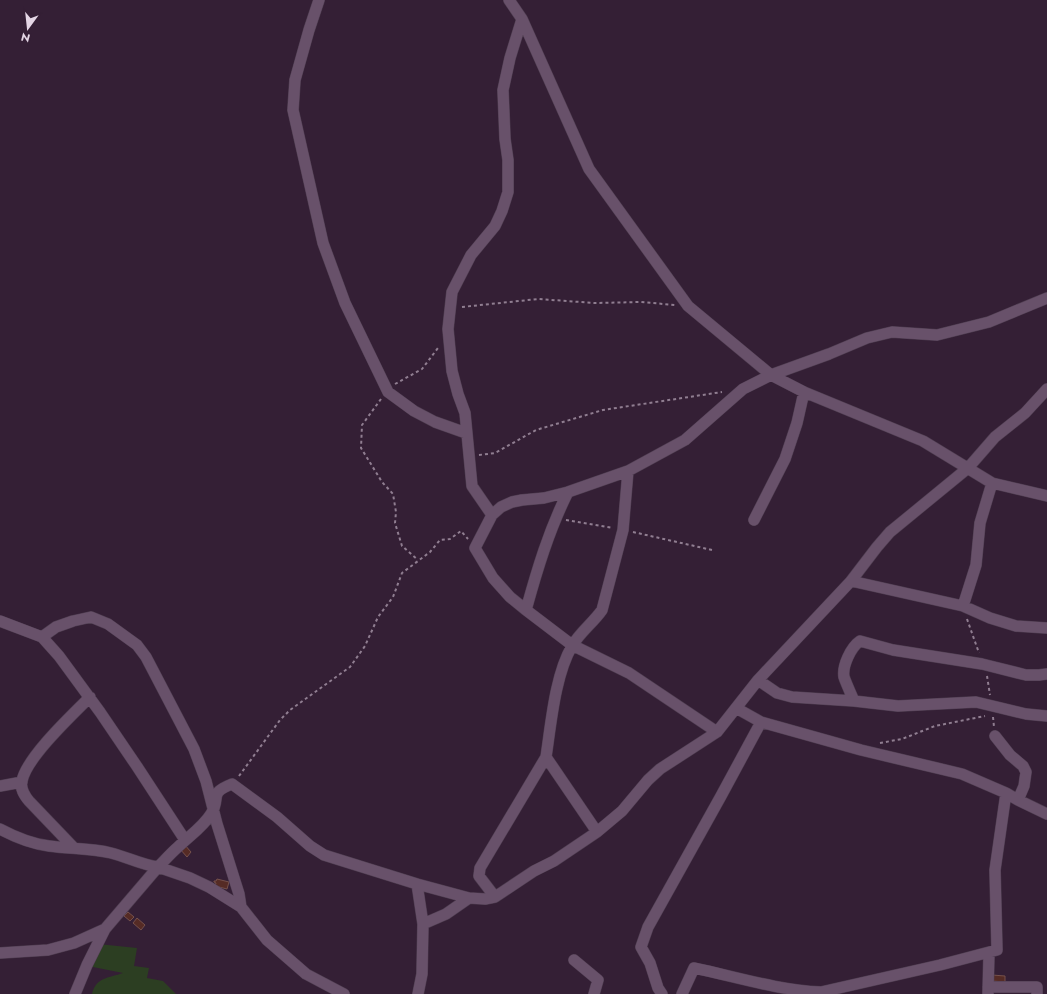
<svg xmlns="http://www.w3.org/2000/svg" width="1047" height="994" font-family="Jost,sans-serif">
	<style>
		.green { fill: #2c3e22 }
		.building { fill: #552b25; stroke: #75514c }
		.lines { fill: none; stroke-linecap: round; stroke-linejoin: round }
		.minor-casing { stroke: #4f3e51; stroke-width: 12 }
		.path { stroke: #907e91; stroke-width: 2; stroke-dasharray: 3 3; stroke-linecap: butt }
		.minor { stroke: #68516a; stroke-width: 11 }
	</style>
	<rect width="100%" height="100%" fill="#341f35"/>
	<!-- green -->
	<path class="green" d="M98,944L137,948L134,966L149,968L147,978L163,981L176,994H92C96,977 109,978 123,973L88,966Z"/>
	<!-- building -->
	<path class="building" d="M184,844L191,852L187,857L180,849Z
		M217,879L229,882L227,889L215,886L216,883L214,882V881H216Z
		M128,912L134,917L130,921L124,916Z
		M137,918L145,925L141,930L133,923Z
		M992,975L1005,976V982L992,981Z"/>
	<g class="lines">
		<defs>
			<path id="minor" d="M319,0L309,30L295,80L293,110L323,243L345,303L388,392L414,411L435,422L466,433
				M509,0L522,19L589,169L688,306L771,375L804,392L923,441L992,483L1047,496
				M568,492L544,498L522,500L512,502L501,507L492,515L475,548L493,578L510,597L526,610L572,645L629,673L717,732
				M492,515L472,486L465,413L458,394L452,371L448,329L452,292L471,255L495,226L502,211L508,192V160L505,139L503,90L510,58L522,19
				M754,520L785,459L797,423L804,392
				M851,581L963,606L990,618L1016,626L1047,628
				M963,606L976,565L980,523L992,483
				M526,610C537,570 549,530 568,492L628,471L685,440L743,389L771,375L829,354L867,338L892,332L937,335L989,322L1047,298
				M0,621L42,637L59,656L100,712L136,765L185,840
				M42,637L56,627L73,621L91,617L108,624L137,645L146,657L194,749L206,781L217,824L239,894L241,907L267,940L298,967L306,974L344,994
				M758,680L777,693L792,697L854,701L898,706L976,702L1026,714L1047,716
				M854,701C851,694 846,683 844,677C842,666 851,647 860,641L893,650L982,664L1026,675H1039L1047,674
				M736,708L761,722L861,750L962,774L1006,793L1018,800L1047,814
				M995,736L1010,755L1023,766L1026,772L1024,786L1018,800
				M0,786L22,782
				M0,829C15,837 33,844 49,846C70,849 90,848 111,853C127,857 142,865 158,867C165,860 171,853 178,847C188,837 203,827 211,814C222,797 207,794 232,784L277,817L310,846L324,855L417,884L423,924
				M597,832L546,757C551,724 555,675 572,646C580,632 593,623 602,610L623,530L628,471
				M74,848L29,801C24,795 20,789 22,781C26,758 72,715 90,697
				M417,884L469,898
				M495,897L479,876L480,868L546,757
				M0,953L48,950L74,943L105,929
				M574,960L598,980L594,994
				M988,987H1037V994
				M988,993L989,953
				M75,994L87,965L105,929L158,867L190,878L209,887L241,907
				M418,994L422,974L423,924L446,914L469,898L485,899L495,897L534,871L554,861L597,832L622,811L648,780L660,769L717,732L758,680L851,581L877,547L890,532L968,468L995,437L1025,413L1047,389
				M662,994L658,988L650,963L641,947L648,927L721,796L761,722
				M682,994L694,968C737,977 777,990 821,992L940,965L997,950L995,870L1006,793"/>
		</defs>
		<!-- minor casing -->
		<use href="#minor" class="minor-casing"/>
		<!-- path -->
		<path class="path" d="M462,307L538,299L595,303L641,302L675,305
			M395,384L422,369L438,348
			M381,399L362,425L361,448L382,482L393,494L396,512L395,523L402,546L418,560
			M479,455L495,453L536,430L603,410L722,392
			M566,520L613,528
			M633,532L712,550
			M967,619L979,653
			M987,676L990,695
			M993,717L994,727
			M880,743L902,739L935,726L985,716
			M239,776L280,720L290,710L350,667L365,646L378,617L393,597L402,573L430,552L440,540L450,539L461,531L468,539"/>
		<!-- minor -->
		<use href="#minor" class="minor"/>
	</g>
	<!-- north arrow -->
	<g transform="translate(28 28) rotate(195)" stroke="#341f35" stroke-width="3" paint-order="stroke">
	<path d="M0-3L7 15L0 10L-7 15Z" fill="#e4d6e5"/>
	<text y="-6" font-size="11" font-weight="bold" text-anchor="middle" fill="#e4d6e5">N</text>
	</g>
</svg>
